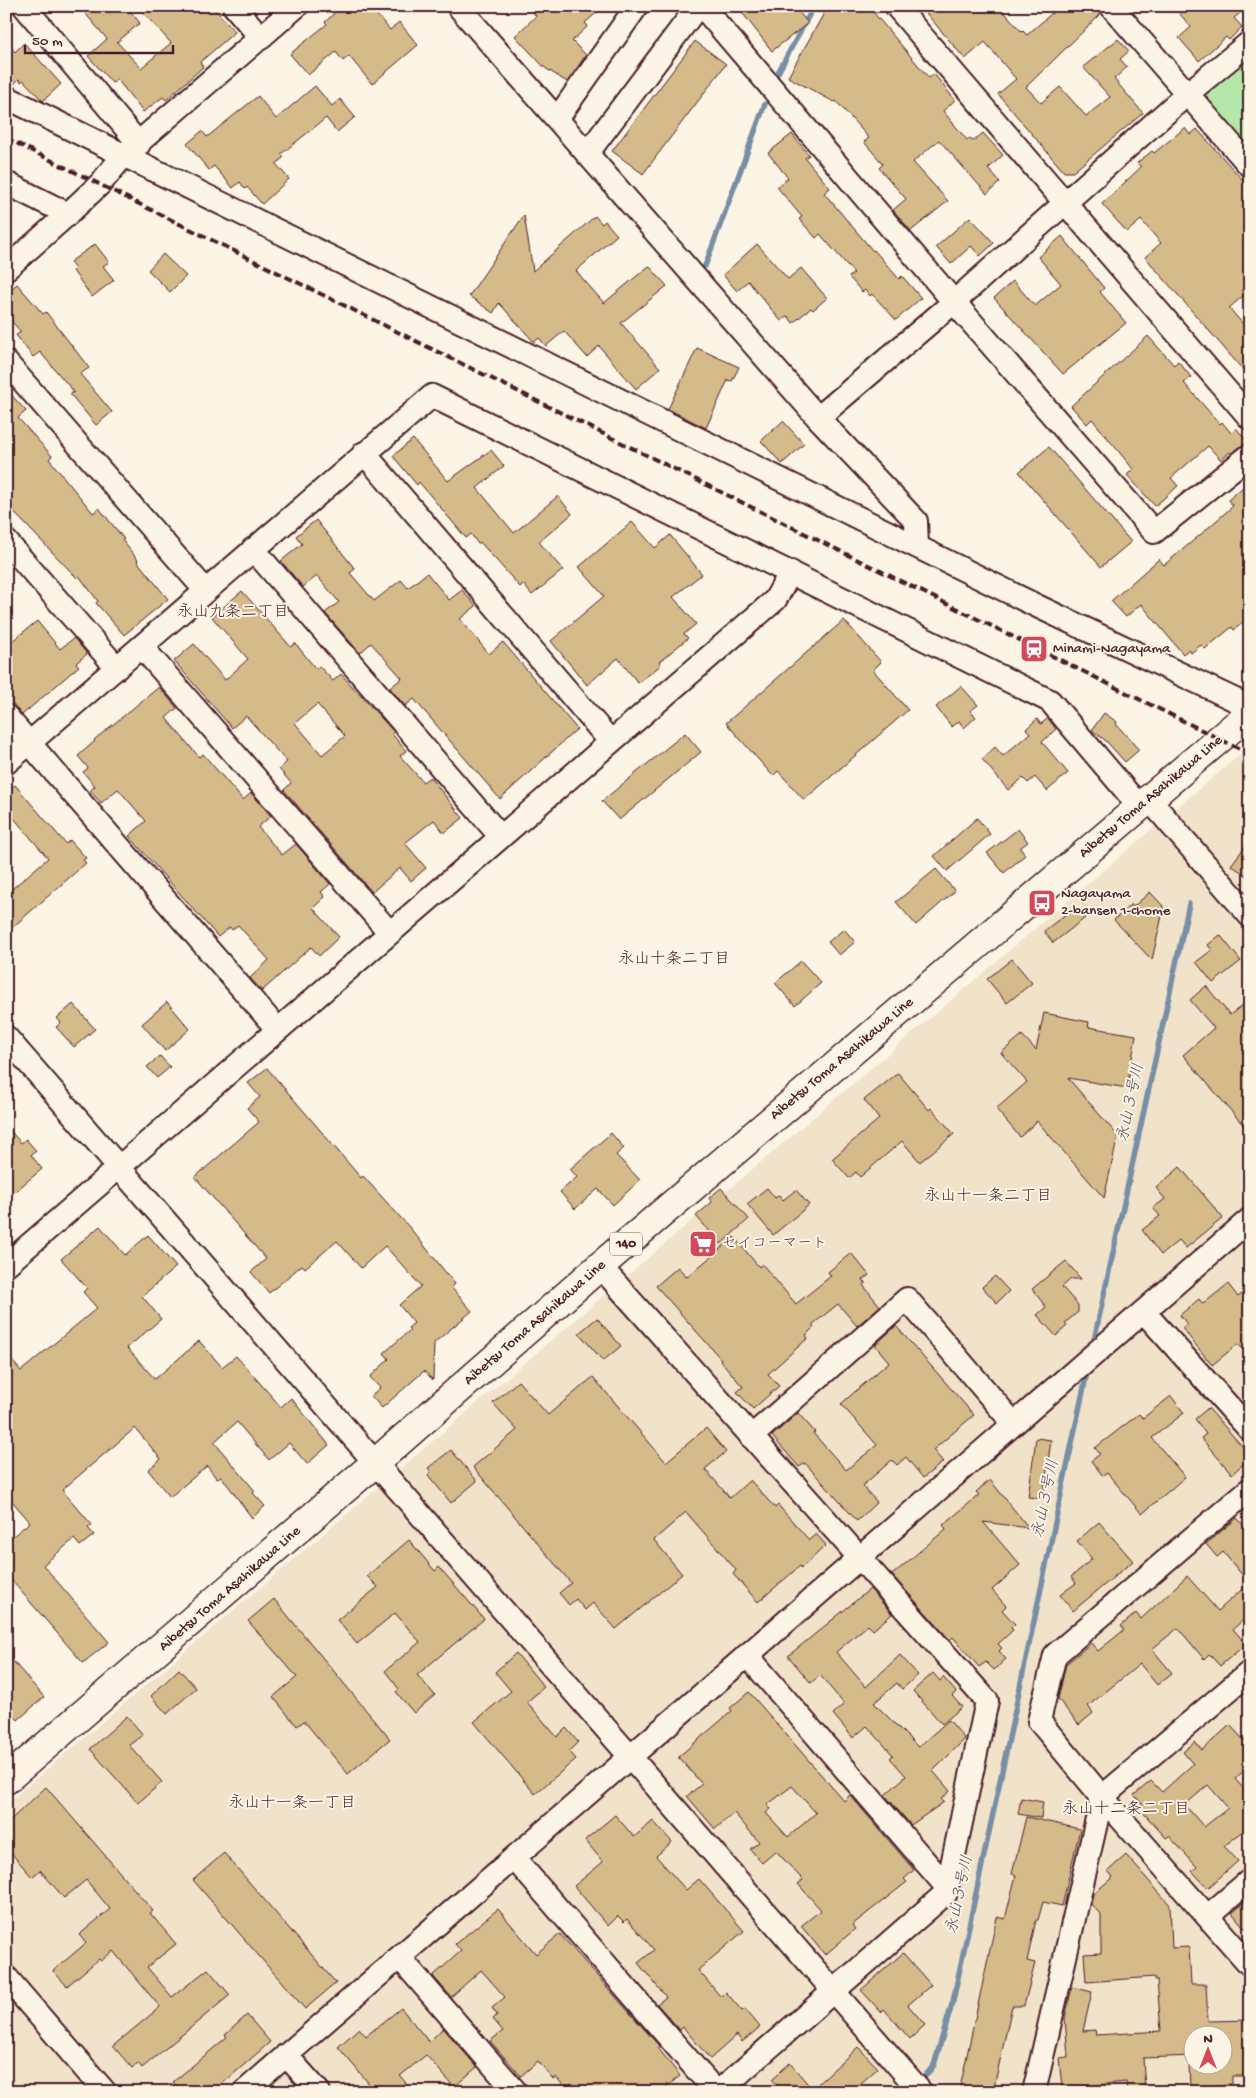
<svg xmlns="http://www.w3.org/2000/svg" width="1256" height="2098" font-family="'Gochi Hand','Klee One',sans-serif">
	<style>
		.built { fill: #f0e3ca; fill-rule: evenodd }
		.green { fill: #b4e8a9; stroke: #7f846a }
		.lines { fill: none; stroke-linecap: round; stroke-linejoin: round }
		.stream { stroke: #778ea5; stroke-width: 5.5 }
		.building { fill: #d5ba8a; stroke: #4a1f2b; fill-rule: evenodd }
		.minor-casing { stroke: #4a1f2b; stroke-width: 26 }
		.major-casing { stroke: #4a1f2b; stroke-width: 31 }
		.minor { stroke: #fcf5e5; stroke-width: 22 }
		.major { stroke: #fcf5e5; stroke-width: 28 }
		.rail { stroke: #4a1f2b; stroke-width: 4; stroke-dasharray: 8 4; stroke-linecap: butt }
		.labels { text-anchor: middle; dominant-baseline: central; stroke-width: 4; stroke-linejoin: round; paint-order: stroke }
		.shield { fill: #fcf5e5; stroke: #7f5f63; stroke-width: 1 }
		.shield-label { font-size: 14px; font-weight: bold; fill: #4a1f2b }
		.poi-label { font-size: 15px; fill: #4a1f2b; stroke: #fcf5e5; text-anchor: start }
		.street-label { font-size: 15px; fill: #4a1f2b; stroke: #fcf5e5 }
		.neighbourhood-label { font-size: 16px; fill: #4a1f2b; stroke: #fcf5e5 }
		.water-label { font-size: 16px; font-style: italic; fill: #5d4d5e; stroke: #fcf5e5 }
	</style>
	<rect width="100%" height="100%" fill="#fcf5e5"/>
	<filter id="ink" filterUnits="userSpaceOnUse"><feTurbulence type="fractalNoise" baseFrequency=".02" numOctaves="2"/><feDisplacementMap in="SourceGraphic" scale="10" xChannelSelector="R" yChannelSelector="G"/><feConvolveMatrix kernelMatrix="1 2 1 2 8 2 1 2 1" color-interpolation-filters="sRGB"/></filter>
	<g filter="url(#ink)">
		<!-- built -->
		<path class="built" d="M1250,746V2092H6V1804ZM1194,2036H1224V2066H1194Z"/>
		<!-- green -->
		<path class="green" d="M1250,42V166L1187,94Z"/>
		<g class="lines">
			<!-- stream -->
			<path class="stream" d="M775,78L814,6
				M705,266L765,104
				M1093,1345L1189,904
				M919,2084L934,2065L953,2001L1088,1368"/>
		</g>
		<!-- building -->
		<path class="building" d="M79,6H126L140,23L117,42L141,68L171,43L137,6H212L235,32L200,62L203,67L166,100L163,97L143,112L117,79L112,83L88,56L107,39Z
			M342,6H369L390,30L399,22L418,45L372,84L349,56L343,61L336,52L308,75L290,54L327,24L325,22Z
			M528,6H604L585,23L588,26L572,41L586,55L567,82L545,68L515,36L536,16Z
			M737,6H794L808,23L772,51Z
			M828,6H868L929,78L934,74L955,100L943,111L967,140L970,138L973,141L983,133L1003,155L988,169L1000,182L987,194L939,140L913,162L948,201L911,231L893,210L906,199L879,168L883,164L864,142L869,138L836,101L834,102L788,77Z
			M920,6H999L1021,31L1022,30L1027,35L1060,6H1091L1100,15L1026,87L1041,103L1060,87L1086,116L1110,97L1083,67L1118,39L1129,51L1120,59L1127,67L1114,79L1143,113L1073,172H1064L998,94L1016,79L985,42L965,59Z
			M1173,6H1249L1234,18L1242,27L1229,40L1226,37L1199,61L1179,38L1191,27Z
			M695,41L726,64L643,174L612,151Z
			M6,42L15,52L24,43L61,84L43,101L23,80L21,82L19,79L12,86L6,84Z
			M315,86L332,106L340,99L355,117L337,132L326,118L281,154L284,157L276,164L289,179L262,204L247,187L245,189L240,182L233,188L214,166L209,170L187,144L202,131L207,137L258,96L276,119Z
			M1185,128L1190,135L1197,129L1250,188V290L1229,308L1250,332V378L1145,257L1161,243L1141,220L1127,232L1102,204L1141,167L1137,163L1152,151L1154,153Z
			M792,134L809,155L805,158L830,188L824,193L873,251L874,250L899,279L902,276L921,298L896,320L872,294L870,296L865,290L862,292L849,277L854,273L820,234L816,238L799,219L802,217L777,187L788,178L768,153Z
			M524,215L533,271L595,216L602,224L605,221L617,235L576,271L604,303L649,266L667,286L621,323L660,368L636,389L599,346L587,357L564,331L546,346L539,338L534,342L499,303L493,313L469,296Z
			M970,217L994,243L980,256L971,246L951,264L936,247Z
			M1062,236L1104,288L1100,292L1126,323L1063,374L994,298L1013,281L1035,306L1061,284L1038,257Z
			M95,244L109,262L103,266L114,280L92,297L73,271L75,269L70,262Z
			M757,244L788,279L801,268L827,298L813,310L811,308L793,323L788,316L781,321L748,281L737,291L723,275Z
			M163,254L186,276L170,292L148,270Z
			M17,284L43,314L46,312L89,368L80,374L112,412L96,425L70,394L74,392L40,352L33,357L16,335L21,332L6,315V293Z
			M1148,336L1174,365L1178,361L1191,377L1184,383L1220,424L1222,422L1231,433L1236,428L1248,442L1231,453L1230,452L1221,460L1208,446L1171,478L1178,486L1155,506L1127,475L1133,469L1092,419L1087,424L1071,406Z
			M697,348L739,367L732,381L728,380L706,428L668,409Z
			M6,389L26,411L18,418L52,456L49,459L93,513L99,508L124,539L122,540L138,560L137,561L168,599L124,635L96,603L98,601L79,576L77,578L6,504Z
			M783,421L804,444L782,464L761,441Z
			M413,439L448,481L491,450L504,466L477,488L514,533L558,496L572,514L539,542L563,570L532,595L523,584L520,587L480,542L478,544L471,534L466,538L419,482L417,485L393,456Z
			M1049,447L1131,542L1101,567L1019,472Z
			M1250,481V616L1234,630L1232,627L1205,649L1201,645L1191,653L1189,649L1183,654L1141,604L1126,617L1111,601L1159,559L1164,565L1200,535L1233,506L1228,500Z
			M316,520L355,569L350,573L374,601L401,580L408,588L427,573L449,600L462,590L476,606L460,619L489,654L503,642L577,729L500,799L414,699L405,706L390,688L402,678L371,643L360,653L325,613L339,602L317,576L303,587L281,561L302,544L296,536Z
			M632,522L655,548L670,535L702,574L673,597L696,624L684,634L688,638L659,662L661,665L638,683L618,658L587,685L551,641L604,596L579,567Z
			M242,591L291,647L295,643L316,669L319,666L333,681L341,674L394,732L392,734L406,751L400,756L423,782L430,777L463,818L444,833L434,820L405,843L426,868L411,881L400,868L372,892L284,790L291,783L279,769L287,762L246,716L232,728L174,661L194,644L225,680L248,659L212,617ZM317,704L345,736L322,755L295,723Z
			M844,620L881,662L873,670L908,710L804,800L778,771L773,776L726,723Z
			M37,621L60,649L74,638L87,654L76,663L79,666L22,715L6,696V646Z
			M961,686L978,705L970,711L976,717L964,728L959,721L952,727L936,707Z
			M159,687L177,708L166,718L199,757L203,754L243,800L251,793L271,816L258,827L282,855L296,844L330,884L321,892L325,897L313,908L339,937L319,956L311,947L262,991L250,978L269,960L238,925L232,930L230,927L218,937L129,836L146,821L118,789L101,803L90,791L95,786L83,772L88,768L78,756L95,741L94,740Z
			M1104,713L1117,722L1116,724L1139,750L1125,762L1106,741L1092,730Z
			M1048,718L1056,729L1042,742L1068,773L1047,791L1035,777L1028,783L1023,778L1008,790L982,759L995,747L1003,756L1030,733L1026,729L1037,719L1041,724Z
			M685,733L701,752L619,820L602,801Z
			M15,785L66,844L70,840L86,858L83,860L86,863L6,933V894L48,858L6,809V792Z
			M977,818L990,834L947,871L934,856Z
			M1018,829L1028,842L1020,848L1025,855L1004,873L987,853Z
			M1250,840V878L1231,865Z
			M936,869L955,891L916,925L896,902Z
			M1150,892L1164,907L1152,960L1114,920L1131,904L1133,907Z
			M1075,907L1085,918L1053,943L1044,931Z
			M844,929L855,942L839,955L828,942Z
			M1220,935L1241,961L1213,983L1196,962L1212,950L1208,945Z
			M1012,959L1032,983L1007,1003L987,979Z
			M801,961L821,983L795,1006L775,983Z
			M1206,986L1230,1015L1250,999V1046L1242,1052L1250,1061V1133L1183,1055L1214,1028L1190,1000Z
			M167,1002L190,1029L165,1051L142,1024Z
			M73,1004L95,1029L74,1047L56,1027L61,1023L57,1018Z
			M1044,1013L1089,1022L1088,1027L1136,1035L1127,1088L1068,1078L1118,1136L1104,1198L1037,1121L1020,1137L996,1109L1027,1082L1001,1053L1022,1035L1036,1050Z
			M160,1056L170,1067L157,1078L147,1067Z
			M267,1068L361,1178L363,1176L410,1228L455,1284L451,1287L472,1311L434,1343L433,1380L424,1371L382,1408L371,1396L380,1388L370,1377L389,1359L384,1353L410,1330L408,1328L414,1323L399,1305L421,1286L385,1246L361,1268L337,1241L305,1268L302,1265L269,1293L251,1272L266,1259L195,1177L259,1122L247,1108L260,1097L248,1083Z
			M898,1073L929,1110L931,1108L954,1134L920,1162L902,1141L860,1177L856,1172L849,1178L832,1159L879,1119L864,1100Z
			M6,1126L21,1143L26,1139L36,1151L31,1155L42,1169L6,1199Z
			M611,1133L624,1148L616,1155L640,1180L613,1205L598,1189L575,1209L560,1192L577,1177L570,1169Z
			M1180,1167L1223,1218L1186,1248L1179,1240L1161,1255L1142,1230L1160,1216L1153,1208L1165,1199L1156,1188Z
			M721,1188L749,1219L721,1244L696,1216L712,1202L709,1198Z
			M767,1188L775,1198L779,1195L783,1200L796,1190L809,1205L773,1235L747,1204Z
			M100,1226L125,1255L148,1235L176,1267L142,1296L161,1319L127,1348L155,1379L199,1341L222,1367L236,1356L281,1407L291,1398L329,1445L307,1464L289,1443L269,1460L237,1422L214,1442L255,1491L253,1493L265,1506L252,1518L221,1476L217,1479L207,1466L170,1497L148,1470L161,1459L135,1428L62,1490L92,1525L88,1528L94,1535L80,1546L74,1539L43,1565L109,1642L83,1663L6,1574V1542L30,1522L6,1494V1354L21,1371L97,1308L83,1292L87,1288L61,1259Z
			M734,1237L759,1267L762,1264L796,1304L831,1276L828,1272L851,1253L869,1275L863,1280L866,1283L863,1285L880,1306L857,1326L838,1304L812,1325L814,1327L806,1335L808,1338L768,1374L779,1386L753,1409L737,1392L743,1387L720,1360L721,1359L656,1286L678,1267L687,1277Z
			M1066,1261L1081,1279H1071L1062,1287L1078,1305V1312L1065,1323L1067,1326L1056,1336L1037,1315L1046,1307L1032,1289Z
			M995,1276L1009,1291L997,1303L982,1287Z
			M1228,1284L1238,1297L1250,1287V1357L1238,1344L1212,1365L1182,1328L1187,1324L1180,1315L1199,1299L1203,1304Z
			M597,1318L621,1346L603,1361L579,1333Z
			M896,1326L974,1415L933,1450L943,1462L923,1478L906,1457L897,1465L892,1460L862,1486L877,1502L857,1521L805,1463L799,1467L772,1436L798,1413L815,1432L813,1433L846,1470L877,1445L841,1404L889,1362L875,1345Z
			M593,1377L666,1462L706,1428L726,1452L705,1469L730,1498L750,1480L775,1508L778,1505L809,1540L816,1534L826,1545L802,1568L800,1566L758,1602L733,1574L736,1570L686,1512L654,1540L682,1574L616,1629L593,1603L585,1610L576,1599L569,1605L559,1593L571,1583L473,1467L517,1430L493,1403L518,1381L548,1415Z
			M1171,1396L1184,1413L1152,1438L1185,1477L1142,1514L1107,1473L1103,1476L1091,1461L1100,1454L1095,1448L1139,1414L1143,1418Z
			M1208,1408L1250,1455V1458L1232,1474L1201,1438L1206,1434L1195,1419Z
			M1036,1438L1051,1440L1043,1499L1028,1497Z
			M451,1450L477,1481L451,1503L428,1475L431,1472L428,1468Z
			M990,1480L1029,1528L983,1522L1020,1565L992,1590L1006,1606L1002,1610L1015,1624L1011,1628L1013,1630L998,1644L1002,1648L999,1651L1006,1659L994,1670L986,1662L979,1667L953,1637L950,1640L892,1575L946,1529L943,1525L979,1495L976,1492Z
			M1237,1518L1250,1533V1614L1233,1629L1246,1644L1220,1666L1209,1654L1204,1659L1178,1628L1152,1649L1172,1673L1157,1685L1140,1664L1088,1706L1093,1713L1079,1725L1058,1699L1066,1664L1091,1643L1098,1651L1124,1630L1121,1626L1136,1613L1141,1619L1187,1576L1218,1611L1249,1583L1223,1552L1217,1557L1206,1544Z
			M1099,1522L1133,1561L1073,1611L1060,1595L1076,1583L1071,1577L1092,1559L1077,1541Z
			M409,1540L435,1571L439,1567L484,1619L417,1675L435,1695L414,1713L396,1692L399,1689L385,1671L420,1642L395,1613L357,1644L337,1620L378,1587L367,1576Z
			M870,1589L892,1614L873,1630L868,1625L836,1652L866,1687L900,1655L918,1675L902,1689L897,1683L874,1703L918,1747L949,1720L965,1739L933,1771L950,1791L941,1799L944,1802L911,1825L885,1795L906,1776L890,1758L893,1755L867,1726L853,1738L833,1714L844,1704L820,1675L811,1683L788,1656Z
			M274,1599L390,1739L348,1774L304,1721L297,1726L273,1697L297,1677L248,1621Z
			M6,1653L44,1697L18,1720L6,1706Z
			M516,1653L544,1687L527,1702L557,1737L566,1728L578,1742L569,1751L576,1759L535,1794L474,1722L511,1691L495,1672Z
			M179,1669L196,1688L167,1714L151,1696Z
			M933,1673L940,1681L943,1677L956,1692L952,1696L962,1707L942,1724L913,1691Z
			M749,1692L844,1801L850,1795L914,1870L904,1879L907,1882L852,1925L855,1929L825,1955L801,1926L821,1910L798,1884L803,1880L776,1851L762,1863L750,1849L759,1842L734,1813L715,1829L687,1796L702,1784L678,1757L732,1711L730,1708ZM792,1786L816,1813L788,1837L766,1813L771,1809L767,1805Z
			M127,1716L143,1735L129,1745L162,1782L138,1803L90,1749Z
			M1230,1725L1250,1747V1765L1235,1779L1250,1796V1826L1224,1846L1238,1861L1208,1888L1192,1871L1197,1867L1169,1836L1166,1838L1139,1808L1143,1805L1134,1795L1151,1781L1162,1792L1193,1764L1183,1752L1195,1742L1202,1750ZM1208,1785L1228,1808L1204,1827L1185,1805Z
			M46,1787L153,1911L150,1913L176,1944L147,1967L172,1997L208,1969L230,1995L142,2068L138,2063L132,2068L113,2046L160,2007L113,1951L101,1961L99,1959L67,1986L53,1971L86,1943L79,1935L110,1909L86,1880L64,1898L40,1870L32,1877L6,1847V1824Z
			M1021,1798L1043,1802L1041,1818L1018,1814Z
			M615,1815L634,1837L653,1821L672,1842L656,1856L686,1890L699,1879L744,1931L698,1970L721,1997L726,1992L742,2011L745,2009L760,2027L742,2042L737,2035L710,2059L683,2027L680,2030L657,2004L666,1997L638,1963L654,1950L627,1919L624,1922L618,1916L608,1926L574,1886L603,1862L585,1840Z
			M1026,1817L1080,1829L1062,1906L1043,1902L1038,1920H1036L1027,1961L1035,1963L1024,2006H1012L993,2092H959L997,1917L1005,1919L1016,1875L1012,1874Z
			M224,1853L336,1983L305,2009L193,1880Z
			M1126,1855L1170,1905L1172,1948L1189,1947L1191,1984H1206L1208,2021L1250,2020V2076H1232V2084L1190,2087L1189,2066H1224V2036H1194V2056L1143,2058L1145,2089L1127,2091L1126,2082L1062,2088L1059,2058L1068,2057L1065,2018L1072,1987L1092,1992L1083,2031L1095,2030L1096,2035L1161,2031L1157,1980H1154V1977L1086,1982L1084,1954L1101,1953V1915L1091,1904L1093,1894L1113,1877L1108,1871Z
			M1250,1898V1934L1232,1913Z
			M498,1909L536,1954L560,1934L660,2047L658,2048L680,2076L660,2092H569L556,2077L553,2079L538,2061L521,2076L490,2041L503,2031L493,2019L497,2015L492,2008L505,1997L481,1970L451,1997L433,1976L461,1951L455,1944Z
			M903,1953L931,1985L908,2005L925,2025L910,2039L884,2009L881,2012L861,1990Z
			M401,2008L429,2042L443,2028L477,2067L454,2087L426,2055L400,2076L406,2083L395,2092H376L338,2047L359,2028L366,2036Z
			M247,2015L270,2042L213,2092H182L173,2082L227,2037L225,2035Z
			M858,2047L878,2068L851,2092H783L772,2079L790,2063L812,2089Z"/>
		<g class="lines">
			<defs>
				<path id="minor" d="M24,6L139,144
					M234,6L261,38
					M458,6L818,418L916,521L917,546
					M702,6L954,302L1154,532L1250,455
					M896,6L1250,418
					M1111,6L1250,166
					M6,97L1037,606L1250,707
					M557,119L637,6
					M587,154L698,6
					M6,183L68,214L6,269
					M68,214L100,184L124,155L297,6
					M6,362L206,591
					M818,418L954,302L1187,94L1250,42
					M364,453L611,742
					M6,541L117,668
					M253,549L501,837
					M142,647L390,933
					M6,716L278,1030
					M6,763L432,396L1050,701L1139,806
					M1148,798L1250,916
					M6,1037L921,2092
					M6,1265L775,600L791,572
					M600,1266L987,1701L946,1893L718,2092
					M1144,1312L1250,1430
					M751,1437L907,1299L1013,1423
					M1250,1489L1055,1655L1039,1721L1102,1797L1250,1965
					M747,1655L946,1886
					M514,1858L716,2092
					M1208,1916L1250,1880
					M400,1958L516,2092
					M6,1977L105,2092
					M286,2055L319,2092
					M244,2092L1250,1219
					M1034,2092L1102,1797L1250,1672"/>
				<path id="major" d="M6,1780L375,1463L600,1266L1250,713"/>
			</defs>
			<!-- minor casing -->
			<use href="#minor" class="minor-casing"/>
			<!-- major casing -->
			<use href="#major" class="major-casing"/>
			<!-- minor -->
			<use href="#minor" class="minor"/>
			<!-- major -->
			<use href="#major" class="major"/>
			<!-- rail -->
			<path class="rail" d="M6,138L1250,754"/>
		</g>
	</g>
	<!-- icons -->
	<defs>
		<symbol id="station-square" viewBox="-11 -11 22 22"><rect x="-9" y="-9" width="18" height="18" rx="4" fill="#d1495b" stroke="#fcf5e5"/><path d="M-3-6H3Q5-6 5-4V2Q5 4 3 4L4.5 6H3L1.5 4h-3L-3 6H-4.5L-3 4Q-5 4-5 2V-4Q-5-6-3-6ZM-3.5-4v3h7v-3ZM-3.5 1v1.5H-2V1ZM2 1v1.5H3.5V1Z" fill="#fff"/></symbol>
		<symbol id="bus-square" viewBox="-11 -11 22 22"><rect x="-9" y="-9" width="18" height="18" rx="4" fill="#d1495b" stroke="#fcf5e5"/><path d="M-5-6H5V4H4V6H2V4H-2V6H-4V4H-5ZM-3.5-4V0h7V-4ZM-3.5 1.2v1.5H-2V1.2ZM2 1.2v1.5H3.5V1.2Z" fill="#fff"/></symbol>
		<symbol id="supermarket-square" viewBox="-11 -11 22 22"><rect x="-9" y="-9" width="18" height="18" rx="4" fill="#d1495b" stroke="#fcf5e5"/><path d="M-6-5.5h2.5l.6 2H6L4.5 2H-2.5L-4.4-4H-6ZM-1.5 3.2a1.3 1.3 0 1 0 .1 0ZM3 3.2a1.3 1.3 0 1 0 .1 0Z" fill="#fff"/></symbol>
	</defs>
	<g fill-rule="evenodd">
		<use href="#station-square" x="1018" y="633" width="32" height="32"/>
		<use href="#bus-square" x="1026" y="887" width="32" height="32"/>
		<use href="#supermarket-square" x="687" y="1228" width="32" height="32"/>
	</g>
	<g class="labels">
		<!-- shield labels -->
		<rect class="shield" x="610" y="1232.5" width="32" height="23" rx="4"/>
		<g class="shield-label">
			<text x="626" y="1244">140</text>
		</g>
		<!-- poi labels -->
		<g class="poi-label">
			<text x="1053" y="649">Minami-Nagayama</text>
			<text x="1061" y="894">Nagayama<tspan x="1061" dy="17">2-bansen 1-chome</tspan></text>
			<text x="722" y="1244">セイコーマート</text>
		</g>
		<!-- street labels -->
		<g class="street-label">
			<text transform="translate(1151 797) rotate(-40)">Aibetsu Toma Asahikawa Line</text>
			<text transform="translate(842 1059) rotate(-40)">Aibetsu Toma Asahikawa Line</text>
			<text transform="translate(535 1323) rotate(-41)">Aibetsu Toma Asahikawa Line</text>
			<text transform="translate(230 1589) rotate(-41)">Aibetsu Toma Asahikawa Line</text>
		</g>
		<!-- neighbourhood labels -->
		<g class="neighbourhood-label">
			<text x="233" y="613">永山九条二丁目</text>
			<text x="674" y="960">永山十条二丁目</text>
			<text x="988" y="1197">永山十一条二丁目</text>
			<text x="292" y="1804">永山十一条一丁目</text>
			<text x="1126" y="1810">永山十二条二丁目</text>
		</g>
		<!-- water labels -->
		<g class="water-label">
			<text transform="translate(1132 1103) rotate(-78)">永山３号川</text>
			<text transform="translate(1047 1499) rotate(-78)">永山３号川</text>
			<text transform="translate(961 1895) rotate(-78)">永山３号川</text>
		</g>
	</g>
	<!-- margin -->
	<rect width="1256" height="2098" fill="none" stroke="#fcf5e5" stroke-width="25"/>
	<rect x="12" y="12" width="1231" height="2073" fill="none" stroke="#4a1f2b" stroke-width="2" filter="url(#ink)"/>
	<!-- north arrow -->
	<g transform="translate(1208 2050)"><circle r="24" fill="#fcf5e5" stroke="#b59f9b"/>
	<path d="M0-4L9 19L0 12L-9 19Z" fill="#d1495b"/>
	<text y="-8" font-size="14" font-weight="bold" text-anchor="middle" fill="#4a1f2b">N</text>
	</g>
	<!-- scale -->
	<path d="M25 45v8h148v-8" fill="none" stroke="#4a1f2b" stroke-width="2.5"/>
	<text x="32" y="45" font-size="15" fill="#4a1f2b" stroke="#fcf5e5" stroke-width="4" paint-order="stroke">50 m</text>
</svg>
